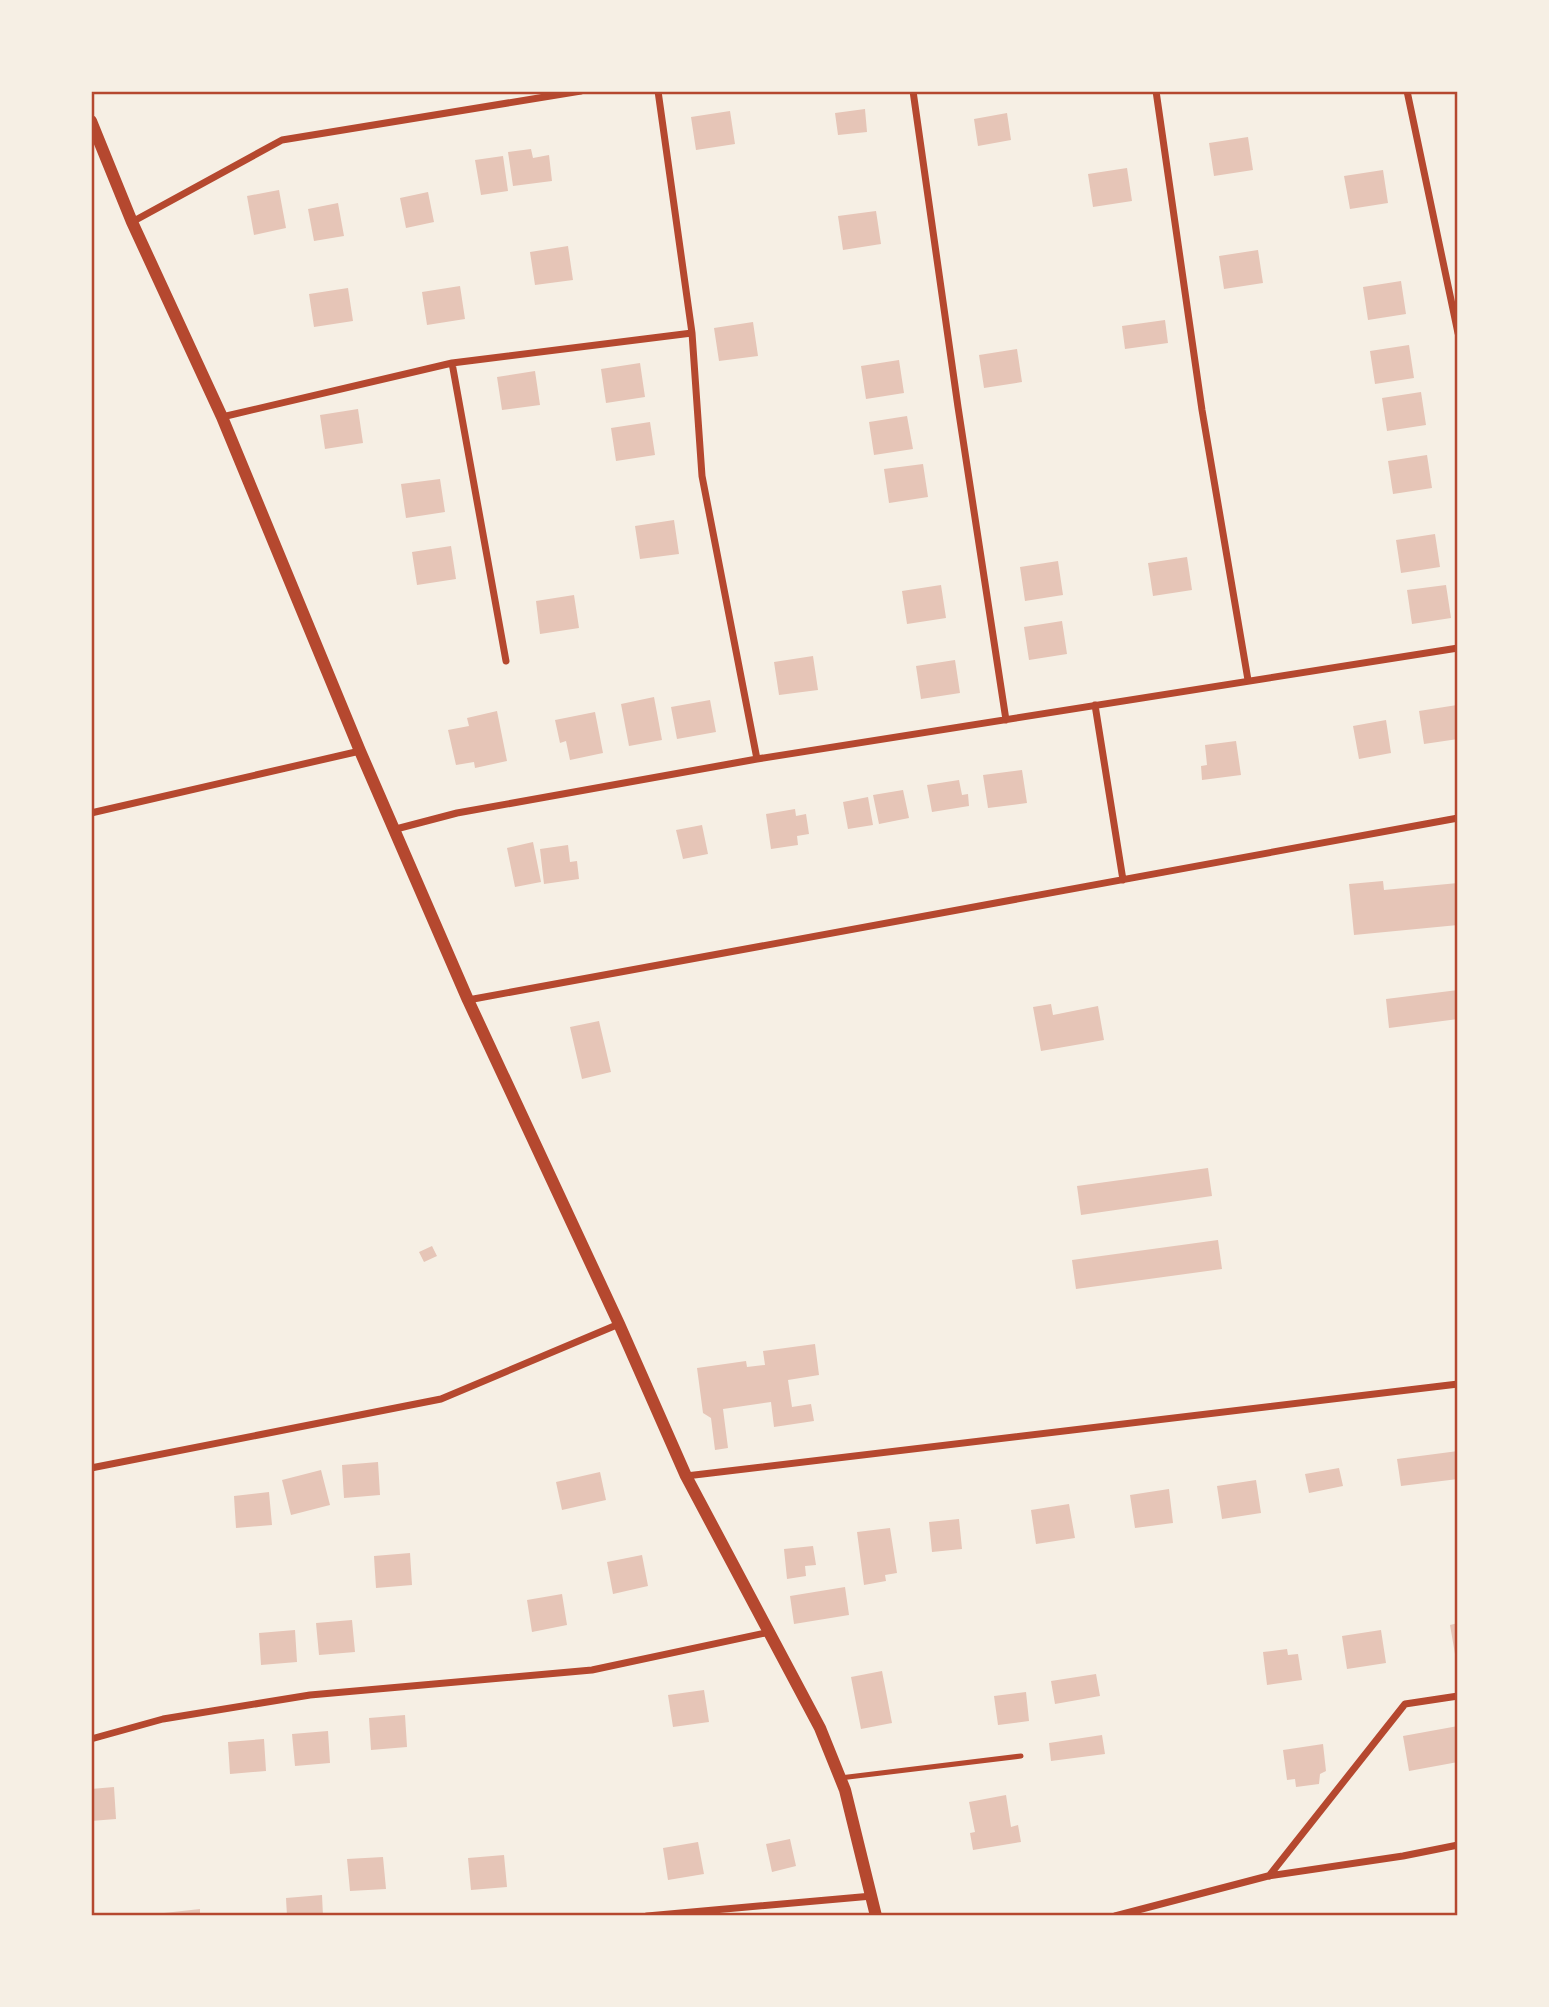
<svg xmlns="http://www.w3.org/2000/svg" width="1549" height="2007" font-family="Rubik,sans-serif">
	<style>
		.building { fill: #e6c5b7 }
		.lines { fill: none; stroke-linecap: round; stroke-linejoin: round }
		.service { stroke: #b5482f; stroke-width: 5 }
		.minor { stroke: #b5482f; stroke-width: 7 }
		.tertiary { stroke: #b5482f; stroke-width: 12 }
		.neatline { fill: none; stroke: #b5482f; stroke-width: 2.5 }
	</style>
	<rect width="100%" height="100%" fill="#f6efe4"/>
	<!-- building -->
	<path class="building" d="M865,109L867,132L838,135L835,113Z
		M730,111L735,144L696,150L691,117Z
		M1007,113L1011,140L978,146L974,119Z
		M1248,137L1253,170L1214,176L1209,143Z
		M531,149L533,158L549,155L552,181L513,186L508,152Z
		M503,156L508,191L481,195L475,160Z
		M1127,168L1132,201L1093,207L1088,174Z
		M1383,170L1388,203L1350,209L1344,176Z
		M279,190L286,228L254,235L247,196Z
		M428,192L434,222L406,228L400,198Z
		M338,203L344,236L314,241L308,209Z
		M876,211L881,244L843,250L838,216Z
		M568,246L573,280L535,285L530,252Z
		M1258,250L1263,283L1224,289L1219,256Z
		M1401,281L1406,314L1368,320L1363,287Z
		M460,286L465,319L427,325L422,292Z
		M348,288L353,321L314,327L309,294Z
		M1165,320L1168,343L1125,349L1122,326Z
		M753,322L758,356L719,361L714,328Z
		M1409,345L1414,378L1375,384L1370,351Z
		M1017,349L1022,382L984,388L979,355Z
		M899,360L904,393L866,399L861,366Z
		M640,363L645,397L606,403L601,369Z
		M535,371L540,405L502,410L497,377Z
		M1421,392L1426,425L1387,431L1382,398Z
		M358,409L363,443L325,449L320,415Z
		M907,416L913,449L874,455L869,422Z
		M650,422L655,455L616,461L611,428Z
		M1427,455L1432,488L1393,494L1388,461Z
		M923,464L928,497L889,503L884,469Z
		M440,479L445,512L406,518L401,484Z
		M674,520L679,554L640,559L635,526Z
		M1435,534L1440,567L1401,573L1396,540Z
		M451,546L456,579L417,585L412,552Z
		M1187,557L1192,590L1153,596L1148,563Z
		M1058,561L1063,595L1025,601L1020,567Z
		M941,585L946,618L907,624L902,591Z
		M1446,585L1451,618L1412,624L1407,590Z
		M574,595L579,628L540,634L536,601Z
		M1062,621L1067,654L1029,660L1024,627Z
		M813,656L818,690L779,695L774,662Z
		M955,660L960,693L921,699L916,666Z
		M654,697L662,740L629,746L621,704Z
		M710,700L716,732L677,739L671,707Z
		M1457,705L1458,739L1424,744L1419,711Z
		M497,711L507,761L475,768L474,762L456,765L448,730L469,726L467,718Z
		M595,712L603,753L570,760L566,741L560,743L555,720Z
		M1386,720L1391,753L1359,759L1353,726Z
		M1236,741L1241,775L1202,780L1201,766L1207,765L1205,745Z
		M1022,770L1027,803L988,808L983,775Z
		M959,780L962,795L968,794L969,806L932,812L927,785Z
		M903,790L909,818L879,824L873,795Z
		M868,797L873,825L848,829L843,802Z
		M795,809L796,816L806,814L809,834L797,836L798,845L771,849L766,814Z
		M702,825L708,854L683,859L676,830Z
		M533,842L541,882L515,887L507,848Z
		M568,845L570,862L577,861L579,879L544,884L540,849Z
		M1383,881L1384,890L1458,883V925L1354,935L1349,884Z
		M1458,990V1019L1389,1028L1386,999Z
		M1051,1004L1053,1015L1098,1006L1104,1040L1041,1051L1033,1007Z
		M599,1021L611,1072L582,1079L570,1027Z
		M1208,1168L1212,1196L1081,1215L1077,1186Z
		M1218,1240L1222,1269L1076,1289L1072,1260Z
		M432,1246L437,1256L424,1262L419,1252Z
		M815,1344L819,1375L788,1380L792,1407L811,1404L814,1421L774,1427L771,1402L723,1409L728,1448L715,1450L711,1418L703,1413L697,1368L746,1361L747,1367L765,1365L763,1351Z
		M1458,1451V1479L1401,1486L1397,1459Z
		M378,1462L380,1495L344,1498L342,1465Z
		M1339,1468L1343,1486L1309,1493L1305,1474Z
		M321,1470L330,1505L291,1515L282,1480Z
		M600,1472L606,1500L562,1510L556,1482Z
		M1256,1480L1261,1513L1222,1519L1217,1486Z
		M1169,1489L1173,1523L1135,1528L1130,1495Z
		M269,1492L272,1525L236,1528L234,1496Z
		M1069,1504L1075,1538L1036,1544L1031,1510Z
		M959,1519L962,1549L932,1552L929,1522Z
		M890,1528L897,1573L885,1575L886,1581L864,1585L857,1532Z
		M813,1546L816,1565L805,1566L806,1576L787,1579L784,1549Z
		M410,1553L412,1585L376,1588L374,1556Z
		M642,1555L648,1586L613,1594L607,1562Z
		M845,1587L849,1615L794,1624L790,1596Z
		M562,1594L567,1625L532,1632L527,1600Z
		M352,1620L355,1652L319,1655L316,1623Z
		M1458,1623V1654H1455L1450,1625Z
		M295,1630L297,1662L261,1665L259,1633Z
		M1381,1630L1386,1663L1347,1669L1342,1636Z
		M1287,1649L1288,1655L1298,1654L1302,1680L1267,1685L1263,1652Z
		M882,1671L892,1723L861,1729L851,1677Z
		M1096,1674L1100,1696L1055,1704L1051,1681Z
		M704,1690L709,1722L673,1727L668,1695Z
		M1026,1692L1029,1721L998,1725L994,1696Z
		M405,1715L407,1747L371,1750L369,1718Z
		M1458,1726V1762L1409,1771L1403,1736Z
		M328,1731L330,1763L295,1766L292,1734Z
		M1102,1735L1105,1754L1051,1761L1049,1743Z
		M264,1739L266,1771L230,1774L228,1742Z
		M1323,1744L1326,1771L1320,1774L1319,1784L1296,1787L1295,1779L1287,1780L1283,1750Z
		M114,1787L116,1819L91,1821V1789Z
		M1006,1795L1011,1827L1018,1825L1021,1842L973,1850L970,1833L975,1832L969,1802Z
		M790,1839L796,1866L772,1872L766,1844Z
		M698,1842L704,1874L668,1880L663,1848Z
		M504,1855L507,1887L471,1890L468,1858Z
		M383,1857L386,1889L350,1891L347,1859Z
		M322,1895L323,1916H287L286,1898Z
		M200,1909V1916H164V1913Z"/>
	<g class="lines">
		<!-- service -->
		<path class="service" d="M840,1778L1021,1756"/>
		<!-- minor -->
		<path class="minor" d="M658,91L692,333L702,476L757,759
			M913,91L958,407L1006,720
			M1156,91L1202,410L1248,680
			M1407,91L1458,333
			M132,222L282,140L581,91
			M452,363L506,661
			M222,417L452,363L692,333
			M1095,705L1123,880
			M91,813L360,751
			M396,829L457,813L757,759L1458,648
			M468,1000L1458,818
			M91,1468L441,1399L619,1324
			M686,1476L1458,1384
			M91,1739L163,1719L310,1695L592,1670L770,1632
			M1269,1876L1405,1704L1458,1696
			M647,1916L872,1896
			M1115,1916L1268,1876L1403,1856L1458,1845"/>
		<!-- tertiary -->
		<path class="tertiary" d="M91,121L132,222L222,417L360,751L468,1000L619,1324L686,1476L820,1728L845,1790L876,1916"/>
	</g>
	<!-- border -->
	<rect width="1549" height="2007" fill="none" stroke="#f6efe4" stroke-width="186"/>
	<rect x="93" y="93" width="1363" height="1821" class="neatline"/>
</svg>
